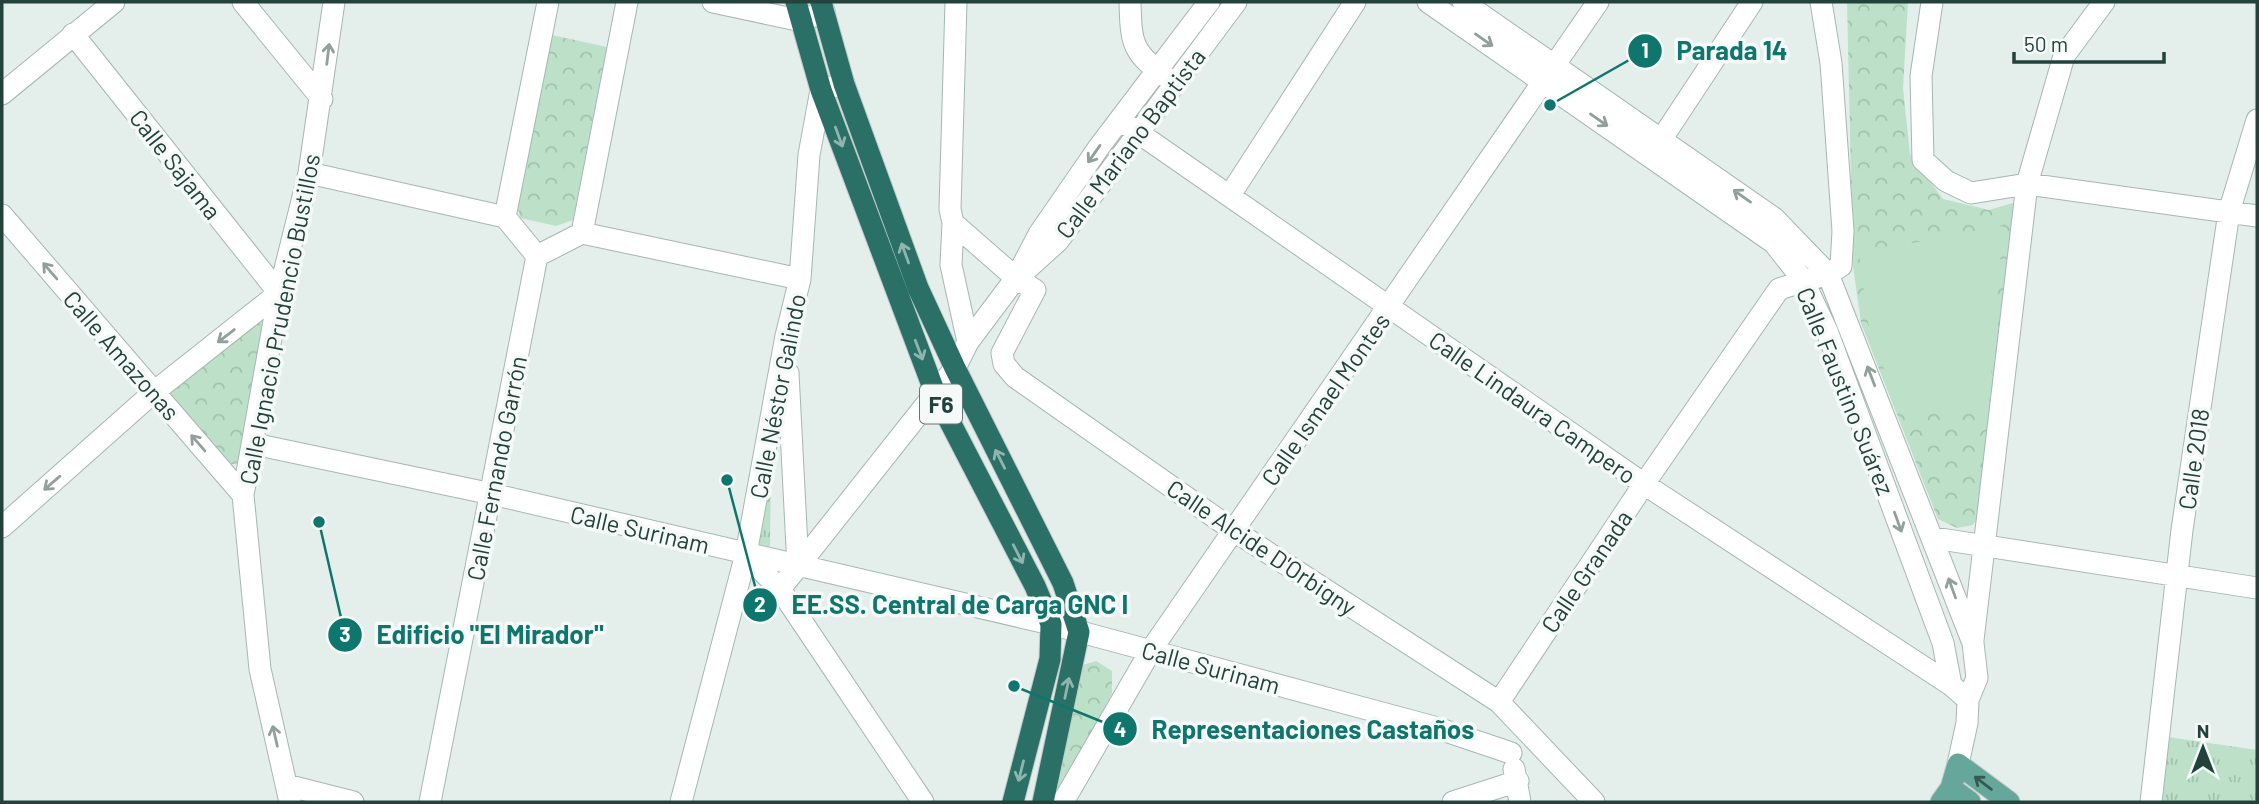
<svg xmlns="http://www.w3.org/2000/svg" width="2259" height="804" font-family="Barlow,sans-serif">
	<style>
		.grass { fill: url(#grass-tufts) }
		.forest { fill: url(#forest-crowns) }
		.garden { fill: #bce1c8 }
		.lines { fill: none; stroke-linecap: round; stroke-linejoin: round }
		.minor-casing { stroke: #a6b7b3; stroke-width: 23 }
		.major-casing { stroke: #c1cac8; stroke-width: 23 }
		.highway-casing { stroke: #c1cac8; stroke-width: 23 }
		.minor { stroke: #fff; stroke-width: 21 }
		.major { stroke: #66a79b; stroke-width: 21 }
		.highway { stroke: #2b7067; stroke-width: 21 }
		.oneway { stroke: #90a09d }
		.oneway2 { stroke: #90b5b0 }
		.oneway3 { stroke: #335b53 }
		.labels { text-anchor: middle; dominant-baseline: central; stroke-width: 7; stroke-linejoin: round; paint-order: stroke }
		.shield { fill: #f5faf8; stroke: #617974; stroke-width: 2 }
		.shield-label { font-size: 23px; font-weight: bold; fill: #22423b }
		.street-label { font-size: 24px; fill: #22423b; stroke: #f5faf8 }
		.leader { fill: none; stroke: #0f766e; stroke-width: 2.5 }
		.callout-dot { fill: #0f766e; stroke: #f5faf8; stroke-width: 2.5 }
		.mark-label { font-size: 21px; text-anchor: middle; font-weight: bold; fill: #fff }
		.callout-label { font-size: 26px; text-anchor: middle; font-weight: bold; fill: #0f766e; stroke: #f5faf8; stroke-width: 7; stroke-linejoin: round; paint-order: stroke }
	</style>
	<defs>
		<pattern id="grass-tufts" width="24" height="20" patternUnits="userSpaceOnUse" patternTransform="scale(1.75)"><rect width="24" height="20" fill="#bce1c8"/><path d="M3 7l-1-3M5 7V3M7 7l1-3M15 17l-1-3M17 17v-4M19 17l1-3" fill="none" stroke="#a1c2ad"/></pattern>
		<pattern id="forest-crowns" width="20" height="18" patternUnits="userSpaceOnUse" patternTransform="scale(1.75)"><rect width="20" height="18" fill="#bce1c8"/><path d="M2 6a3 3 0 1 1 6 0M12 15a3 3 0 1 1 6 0" fill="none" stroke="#a1c2ad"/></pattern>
	</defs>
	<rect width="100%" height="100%" fill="#e4eeeb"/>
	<!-- grass -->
	<path class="grass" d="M771,460L770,547L749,542Z
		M2168,737L2257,750V802H2161Z"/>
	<!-- forest -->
	<path class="forest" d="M1847,2H1908L1903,88L1910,154L1943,199L1989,210L2016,202L1981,511L1973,525L1957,528L1938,519L1861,323L1853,266Z
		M552,35L607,47L573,220L556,226L520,218L518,208Z
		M262,318L271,324L237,464H226L170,401V393Z
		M1096,661L1112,671V693L1059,802H1048L1083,665Z"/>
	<!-- garden -->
	<path class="garden" d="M2003,226L1988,415L1897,407L1868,323L1859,253Z"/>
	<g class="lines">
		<defs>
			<path id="minor" d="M243,2L322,99
				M713,2L802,21L824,11
				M956,2L950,209L953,223L1016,278L1035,290L1002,353L1004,364L1015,377L1233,530L1499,702L1594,802
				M1130,2C1131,44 1132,53 1168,78
				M1428,2L1774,243L1803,280L1827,331L1943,643L1951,685
				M1463,2L1774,218L1828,274L1973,643L1977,678L1968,700L1967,723L1958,764
				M1932,2L1921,76L1923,160L1946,181L1971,193L2027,184L2257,216
				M2,94L114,2
				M1120,120L1644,484L1951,685L1968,700
				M1655,149L1752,2
				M309,173L505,217
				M1230,195L1355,2
				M2,215L243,495
				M953,223L951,265L968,342
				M582,233L800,279
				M537,256L505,217L548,2
				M1026,270L1058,241L1236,2
				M788,373L798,567
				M254,444L492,494L1051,624L1434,727L1511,753
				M2,527L154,392L279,293L73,34
				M1934,538L2257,588
				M747,556L780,589L923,802
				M780,589L955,368L968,342L1016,278L1039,234L1099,147L1209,2
				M1973,640L2027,184L2064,56L2104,2
				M1499,702L1644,484L1779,289L1828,274L1841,266L1843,231L1831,63L1821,2
				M1514,769L1520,802
				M286,785L353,802
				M290,802L260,669L243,495L279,293L309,173L334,2
				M430,802L537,256L582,233L627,2
				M681,802L746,554L786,336L800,279L809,155L821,90L844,84
				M1063,802L1151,650L1598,2
				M1453,802L1518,781
				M2151,802L2182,530L2229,212L2257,120"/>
			<path id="major" d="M1951,788L1970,802
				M1941,802L1951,788L1958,764L2009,802"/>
			<path id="highway" d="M796,2L821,90L935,393L1035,586L1051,624L1050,659L1013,802
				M821,2L844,84L918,288L955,368L1063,583L1079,632L1043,802"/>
		</defs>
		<!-- minor casing -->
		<use href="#minor" class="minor-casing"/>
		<!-- major casing -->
		<use href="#major" class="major-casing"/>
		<!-- highway casing -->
		<use href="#highway" class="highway-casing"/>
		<!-- minor -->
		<use href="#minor" class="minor"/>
		<!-- major -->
		<use href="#major" class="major"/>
		<!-- highway -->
		<use href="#highway" class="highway"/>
	</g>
	<!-- one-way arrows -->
	<defs><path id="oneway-shaft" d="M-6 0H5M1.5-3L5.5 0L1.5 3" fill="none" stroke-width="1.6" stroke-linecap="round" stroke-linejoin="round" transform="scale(1.75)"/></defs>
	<g class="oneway">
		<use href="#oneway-shaft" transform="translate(1484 40) rotate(35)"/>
		<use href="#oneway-shaft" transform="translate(328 54) rotate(-83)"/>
		<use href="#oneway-shaft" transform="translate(1599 120) rotate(35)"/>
		<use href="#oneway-shaft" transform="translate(1094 154) rotate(125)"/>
		<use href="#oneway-shaft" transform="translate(1742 196) rotate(-145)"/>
		<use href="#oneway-shaft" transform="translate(50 271) rotate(-131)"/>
		<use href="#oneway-shaft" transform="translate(226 336) rotate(142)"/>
		<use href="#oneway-shaft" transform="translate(1871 376) rotate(-111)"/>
		<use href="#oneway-shaft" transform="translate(198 443) rotate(-131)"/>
		<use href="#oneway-shaft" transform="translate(52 483) rotate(139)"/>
		<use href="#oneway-shaft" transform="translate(1898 522) rotate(70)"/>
		<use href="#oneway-shaft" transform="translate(1952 588) rotate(-110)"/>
		<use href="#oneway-shaft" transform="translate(275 736) rotate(-103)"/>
	</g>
	<g class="oneway2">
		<use href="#oneway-shaft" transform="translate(839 137) rotate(70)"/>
		<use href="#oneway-shaft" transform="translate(905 253) rotate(-110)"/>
		<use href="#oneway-shaft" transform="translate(919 350) rotate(69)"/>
		<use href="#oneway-shaft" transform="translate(1000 459) rotate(-117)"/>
		<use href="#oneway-shaft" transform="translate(1018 554) rotate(63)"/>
		<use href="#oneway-shaft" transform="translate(1067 688) rotate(-78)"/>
		<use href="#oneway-shaft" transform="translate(1021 771) rotate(104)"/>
	</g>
	<use class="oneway3" href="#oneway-shaft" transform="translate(1983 783) rotate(-143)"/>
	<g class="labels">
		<!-- shield labels -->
		<rect class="shield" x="920" y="384.5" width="42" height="39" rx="5"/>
		<g class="shield-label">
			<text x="941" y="404">F6</text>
		</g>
		<!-- street labels -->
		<g class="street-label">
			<text transform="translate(1130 143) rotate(-53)">Calle Mariano Baptista</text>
			<text transform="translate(176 164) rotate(52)">Calle Sajama</text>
			<text transform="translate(279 319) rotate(-79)">Calle Ignacio Prudencio Bustillos</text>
			<text transform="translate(122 355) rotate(49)">Calle Amazonas</text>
			<text transform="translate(1846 391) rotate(68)">Calle Faustino Suárez</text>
			<text transform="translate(777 396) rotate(-79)">Calle Néstor Galindo</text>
			<text transform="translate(1325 399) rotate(-55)">Calle Ismael Montes</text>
			<text transform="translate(1533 407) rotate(35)">Calle Lindaura Campero</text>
			<text transform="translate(2193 459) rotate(-82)">Calle 2018</text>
			<text transform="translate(496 468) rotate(-79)">Calle Fernando Garrón</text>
			<text transform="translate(640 529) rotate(13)">Calle Surinam</text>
			<text transform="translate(1262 547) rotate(34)">Calle Alcide D'Orbigny</text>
			<text transform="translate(1586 571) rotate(-56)">Calle Granada</text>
			<text transform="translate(1211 667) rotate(15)">Calle Surinam</text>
		</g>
	</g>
	<!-- callouts -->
	<path class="leader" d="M1550 105L1645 51M727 480L760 605M319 522L345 635M1014 686L1120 729"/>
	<g class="callout-dot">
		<circle cx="1550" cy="105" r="7"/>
		<circle cx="727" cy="480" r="7"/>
		<circle cx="319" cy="522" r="7"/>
		<circle cx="1014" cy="686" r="7"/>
		<circle cx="1645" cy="51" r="18"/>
		<circle cx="760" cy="605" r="18"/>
		<circle cx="345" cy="635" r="18"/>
		<circle cx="1120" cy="729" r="18"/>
	</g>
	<g class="mark-label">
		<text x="1645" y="58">1</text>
		<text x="760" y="612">2</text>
		<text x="345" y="642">3</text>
		<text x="1120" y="737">4</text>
	</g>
	<g class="callout-label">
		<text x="1732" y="60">Parada 14</text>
		<text x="960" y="614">EE.SS. Central de Carga GNC I</text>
		<text x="490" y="644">Edificio "El Mirador"</text>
		<text x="1313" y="739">Representaciones Castaños</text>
	</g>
	<!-- border -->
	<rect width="2259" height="804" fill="none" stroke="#22423b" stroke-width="7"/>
	<!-- north arrow -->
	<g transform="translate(2203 748)" stroke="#f5faf8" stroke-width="5" paint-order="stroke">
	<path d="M0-5L12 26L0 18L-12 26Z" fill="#22423b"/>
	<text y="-10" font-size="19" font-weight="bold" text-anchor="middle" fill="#22423b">N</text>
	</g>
	<!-- scale -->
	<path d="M2014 52v10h150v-10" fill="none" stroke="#22423b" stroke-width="3.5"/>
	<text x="2024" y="52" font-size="21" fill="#22423b" stroke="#f5faf8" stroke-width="5" paint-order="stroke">50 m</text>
</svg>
